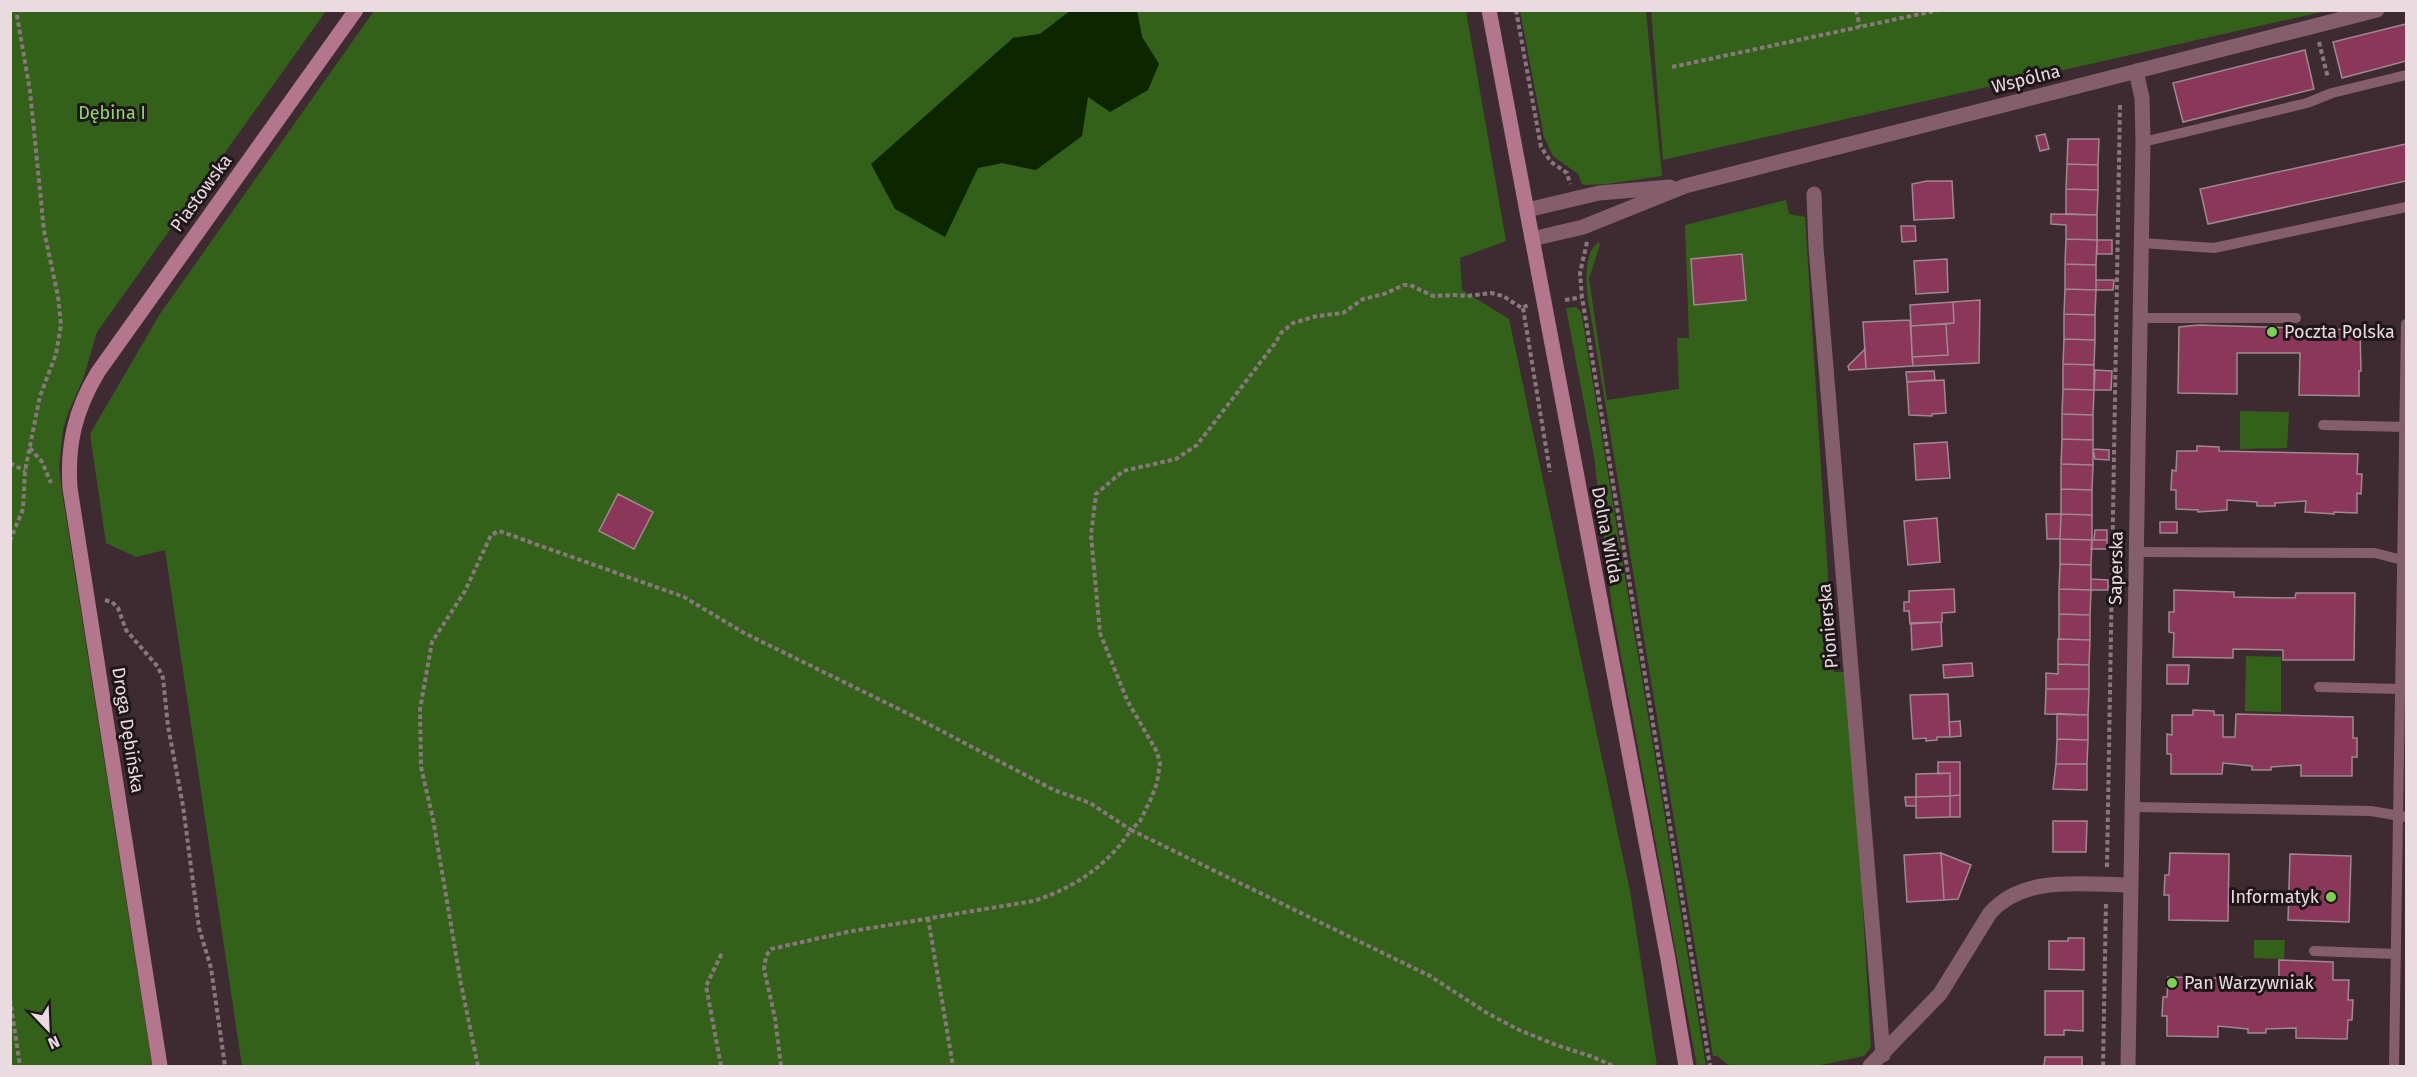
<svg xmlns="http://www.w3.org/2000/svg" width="2417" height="1077" font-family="'Fira Sans',sans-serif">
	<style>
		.green { fill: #34611a; fill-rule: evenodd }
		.water { fill: #0c2600 }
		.building { fill: #8a375a; stroke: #a08890; stroke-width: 1.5 }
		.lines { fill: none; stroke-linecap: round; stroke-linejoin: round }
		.path { stroke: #88777d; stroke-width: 4; stroke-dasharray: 4.5 3; stroke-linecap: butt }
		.lane { stroke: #855e6c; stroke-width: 10 }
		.street { stroke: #855e6c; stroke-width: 15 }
		.secondary { stroke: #b4768d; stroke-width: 15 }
		.poi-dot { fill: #7ed053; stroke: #1f1619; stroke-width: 2 }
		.labels { text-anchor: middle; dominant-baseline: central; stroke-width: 6; stroke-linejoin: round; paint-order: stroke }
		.street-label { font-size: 18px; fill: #e9dbe0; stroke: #1f1619 }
		.park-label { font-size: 18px; fill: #91d570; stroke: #1f1619 }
		.poi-label { font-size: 18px; fill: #e9dbe0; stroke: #1f1619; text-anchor: start }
	</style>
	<rect width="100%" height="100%" fill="#3e2b32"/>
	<!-- green -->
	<path class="green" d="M1651,10H2326V11L1663,160Z
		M10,11H326L97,332L83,379L68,413L63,430L59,466L61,485L152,1066H11Z
		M374,11H1071L1040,34L1012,38L978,168L1002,163L1036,170L1088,96L1159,64L1142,37L1137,11H1466L1506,241L1460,258L1462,290L1509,319L1630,891L1657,1066H242L165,550L136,557L106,543L90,434L160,314ZM617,495L653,512L634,549L599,531Z
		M1520,11H1646L1662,176L1607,184L1585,185L1582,184L1578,174L1553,156L1544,137Z
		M1786,200L1789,214L1805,217L1834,672H1849L1871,1047L1864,1056L1816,1066H1730L1717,1056H1713L1588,299C1586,282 1583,253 1599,242L1600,244L1589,279L1607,400L1679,389L1677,338H1689L1685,225Z
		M1576,307L1581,312L1583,323L1706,1066H1697L1612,607L1594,456L1566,308Z
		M2240,411L2289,412L2287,448L2240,449Z
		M2246,656L2281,657V712L2245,711Z
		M2254,940H2285L2284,959L2254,958Z"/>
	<!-- water -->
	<path class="water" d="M1071,10L1137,11L1142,37L1159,64L1148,90L1110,112L1088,97L1082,136L1036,170L1002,163L978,168L945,237L895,209L871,164L1013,38L1040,34Z"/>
	<!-- building -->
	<path class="building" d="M2406,24V61L2342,78L2333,42Z
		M2305,50L2314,89L2183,122L2173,83Z
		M2045,134L2049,149L2040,151L2036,136Z
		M2068,139H2099L2098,165L2067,164Z
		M2406,144V181L2208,224L2200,189Z
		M2067,164L2098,165V190L2066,189Z
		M1927,181H1952L1954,218L1914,220L1912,184Z
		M2066,189L2098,190L2097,215L2066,214Z
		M2051,214L2097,215V240L2066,239V225L2051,224Z
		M1901,226H1915L1916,241L1902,242Z
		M2066,239L2097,240L2096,265L2065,264Z
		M2097,240H2112V254H2097Z
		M1742,254L1746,300L1694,305L1691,259Z
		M1947,259L1948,292L1916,294L1914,261Z
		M2065,264L2096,265V290L2065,289Z
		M2096,280H2114L2113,290H2096Z
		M2065,289L2096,290L2095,315L2064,314Z
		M1980,300L1979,363L1913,366L1912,357L1948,355L1946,324L1954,323L1953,302Z
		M1953,302L1954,323L1911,326L1910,305Z
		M2064,314L2095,315V340L2064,339Z
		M1910,320L1913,366L1866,369L1863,322Z
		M1946,324L1948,355L1912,357L1911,326Z
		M2199,325L2360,330L2361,371H2359V396L2299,395L2300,353H2237V394L2178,393L2179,327Z
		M2064,339L2095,340L2094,365L2063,364Z
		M1865,349L1866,369L1849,370L1848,366Z
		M2063,364L2094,365V390L2063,389Z
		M2095,370L2112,371L2111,390H2094Z
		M1934,371L1935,380L1907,382L1906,372Z
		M1944,380L1946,413L1932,414V416L1909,415L1907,382Z
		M2063,389L2094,390L2093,415L2062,414Z
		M2062,414L2093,415V440L2062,439Z
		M2062,439L2093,440V465L2061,464Z
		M1947,442L1950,478L1916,480L1914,444Z
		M2197,446L2219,447V451L2358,454L2357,474H2362L2361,494L2357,493V513L2334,512V514L2305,512L2306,501L2275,503V506H2257V502L2227,500V510L2198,512V510L2176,509V490H2171L2172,470L2176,471L2177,451H2197Z
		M2093,449L2109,450V460L2095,459Z
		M2061,464L2093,465L2092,490L2061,489Z
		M2061,489L2092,490V515L2061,514Z
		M618,494L653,512L634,549L599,531Z
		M2046,514H2061L2060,539H2047Z
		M2061,514L2092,515V540L2060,539Z
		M1937,518L1940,562L1908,565L1904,521Z
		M2160,522H2177V533H2160Z
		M2095,530H2107V540H2094Z
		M2060,539L2092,540L2091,565L2060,564Z
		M2092,540H2107V549H2091Z
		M2060,564L2091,565V590L2059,589Z
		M2091,579L2108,580V590H2091Z
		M1954,589L1955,612L1942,613V622L1910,624L1909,611H1904V602H1909V591Z
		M2059,589L2091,590L2090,615L2059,614Z
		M2174,590L2234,592V597L2295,598L2296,593H2355L2354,660H2283V650L2233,649V658L2173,657L2174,633L2169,632V612H2174Z
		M2059,614L2090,615V640L2059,639Z
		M1941,622L1942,646L1912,650L1911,623Z
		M2058,639L2090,640L2089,665L2058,664Z
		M1972,663L1973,676L1944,678L1943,665Z
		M2058,664L2089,665V689H2046V673L2058,674Z
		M2167,665H2189L2188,684H2167Z
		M2046,689H2089L2088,715L2045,714Z
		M1948,694L1950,737H1937V740L1926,741V738L1913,739L1910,695Z
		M2193,710L2214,711V715H2223V737H2235L2236,714L2353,717V738H2357V757H2352V776H2301V765L2271,767V770H2252V766L2223,763L2222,774H2171V754H2167V734L2172,735V715H2193Z
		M2057,714L2088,715V740L2057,739Z
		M1960,721L1961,736L1950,737L1949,722Z
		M2057,739L2088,740L2087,764H2056Z
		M1938,762H1960V795L1950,796V773L1938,774Z
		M2056,764H2087V790L2053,789Z
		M1950,773V796L1916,797V774Z
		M1960,795V817H1950V796Z
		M1950,796V817L1916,818V797Z
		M1905,797H1916V806H1906Z
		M2053,821H2087L2086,852H2053Z
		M1941,853L1944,900L1907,902L1904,855Z
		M1941,853L1971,865L1958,899L1944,900Z
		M2170,853L2229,854L2228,921L2169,920V895H2164L2165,875H2169Z
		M2290,854L2351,856L2349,922L2288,920Z
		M2068,938H2084V970L2049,969V941H2068Z
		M2279,960L2333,962V980H2349L2348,1000H2353L2352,1020H2348L2347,1039L2296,1038V1028L2266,1029V1033H2248V1029L2218,1026V1037L2167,1036V1016H2162L2163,997H2167L2168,977L2219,978V989H2231L2232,977L2279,978Z
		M2045,991H2083V1031L2064,1030V1035H2045Z
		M2045,1057H2082V1066H2044Z"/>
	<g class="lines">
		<!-- path -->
		<path class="path" d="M1516,10L1541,147L1551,162L1567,173L1570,184
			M1856,10L1860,27
			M2319,42L2328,78
			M1672,67L1939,10
			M1587,242L1580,273L1582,297L1710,1066
			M1565,300L1582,297
			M1523,308L1550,472
			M30,448L42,462L51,483
			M10,463L25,471
			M10,541L23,509L25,471L40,396L56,354L61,325L58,296L44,231L30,91L16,10
			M105,600L112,602L118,608L126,630L158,667L163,678L168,726L183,806L199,928L211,968L225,1066
			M2107,867L2120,103
			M928,918L953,1066
			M10,999L20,1066
			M478,1066L461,984L433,819L421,767L420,709L432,642L465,591L491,535L499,531L684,597L744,633L913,716L1054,790L1090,803L1131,830L1140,821L1150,801L1157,783L1160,763L1157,752L1127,700L1100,633L1091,535L1096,494L1123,471L1176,459L1197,445L1276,342L1281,333L1293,323L1317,316L1343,313L1363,299L1384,294L1404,285H1410L1433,296L1455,295L1467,296L1491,293L1503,296L1522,308L1528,305
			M721,1066L706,986L722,953
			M781,1066L775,1018L764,969L766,956L771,949L847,932L1033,901C1073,889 1108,865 1131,830L1430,976L1487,1013L1519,1030L1559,1046L1593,1057L1613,1066
			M2103,1066L2106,902"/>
		<!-- lane -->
		<path class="lane" d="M2143,142L2307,103L2332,93L2406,75
			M2142,243L2214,248L2406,207
			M2141,318H2296
			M2323,425L2406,427
			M2136,552L2375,553L2406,561
			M2319,687L2400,689
			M2132,807L2371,811L2406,817
			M2314,951L2396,954
			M2394,1066L2406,324"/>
		<!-- street -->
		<path class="street" d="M1814,194L1816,247L1883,1055
			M1527,210L1599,193L1670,187
			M1532,239L1583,227L1685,186L2377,10
			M1870,1066L1940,994L1990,913C2024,874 2084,885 2130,885
			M2128,1066L2143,142L2142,98L2136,71"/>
		<!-- secondary -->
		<path class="secondary" d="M1489,10L1668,959L1686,1066
			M160,1066L70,488C67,445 75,410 98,372L356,10"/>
	</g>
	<!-- markers -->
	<g class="poi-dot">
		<circle cx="2272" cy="332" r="6"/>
		<circle cx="2331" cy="897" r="6"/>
		<circle cx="2172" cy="983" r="6"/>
	</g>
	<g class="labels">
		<!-- street labels -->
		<g class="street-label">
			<text transform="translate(2026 79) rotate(-14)">Wspólna</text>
			<text transform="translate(201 193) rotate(-54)">Piastowska</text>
			<text transform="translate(1607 535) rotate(79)">Dolna Wilda</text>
			<text transform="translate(2116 568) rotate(-89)">Saperska</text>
			<text transform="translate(1828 626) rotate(-95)">Pionierska</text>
			<text transform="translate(128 730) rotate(81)">Droga Dębińska</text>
		</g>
		<!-- park labels -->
		<g class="park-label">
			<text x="112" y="113">Dębina I</text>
		</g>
		<!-- poi labels -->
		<g class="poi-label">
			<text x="2284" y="332">Poczta Polska</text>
			<text x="2319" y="897" text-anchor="end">Informatyk</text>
			<text x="2184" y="983">Pan Warzywniak</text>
		</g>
	</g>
	<!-- border -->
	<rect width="2417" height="1077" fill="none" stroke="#e9dbe0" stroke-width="24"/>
	<!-- north arrow -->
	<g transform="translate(48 1029) rotate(157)" stroke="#1f1619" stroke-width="4.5" paint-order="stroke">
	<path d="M0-4.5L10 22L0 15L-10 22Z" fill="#e9dbe0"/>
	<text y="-9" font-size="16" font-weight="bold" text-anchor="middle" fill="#e9dbe0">N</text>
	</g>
</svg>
